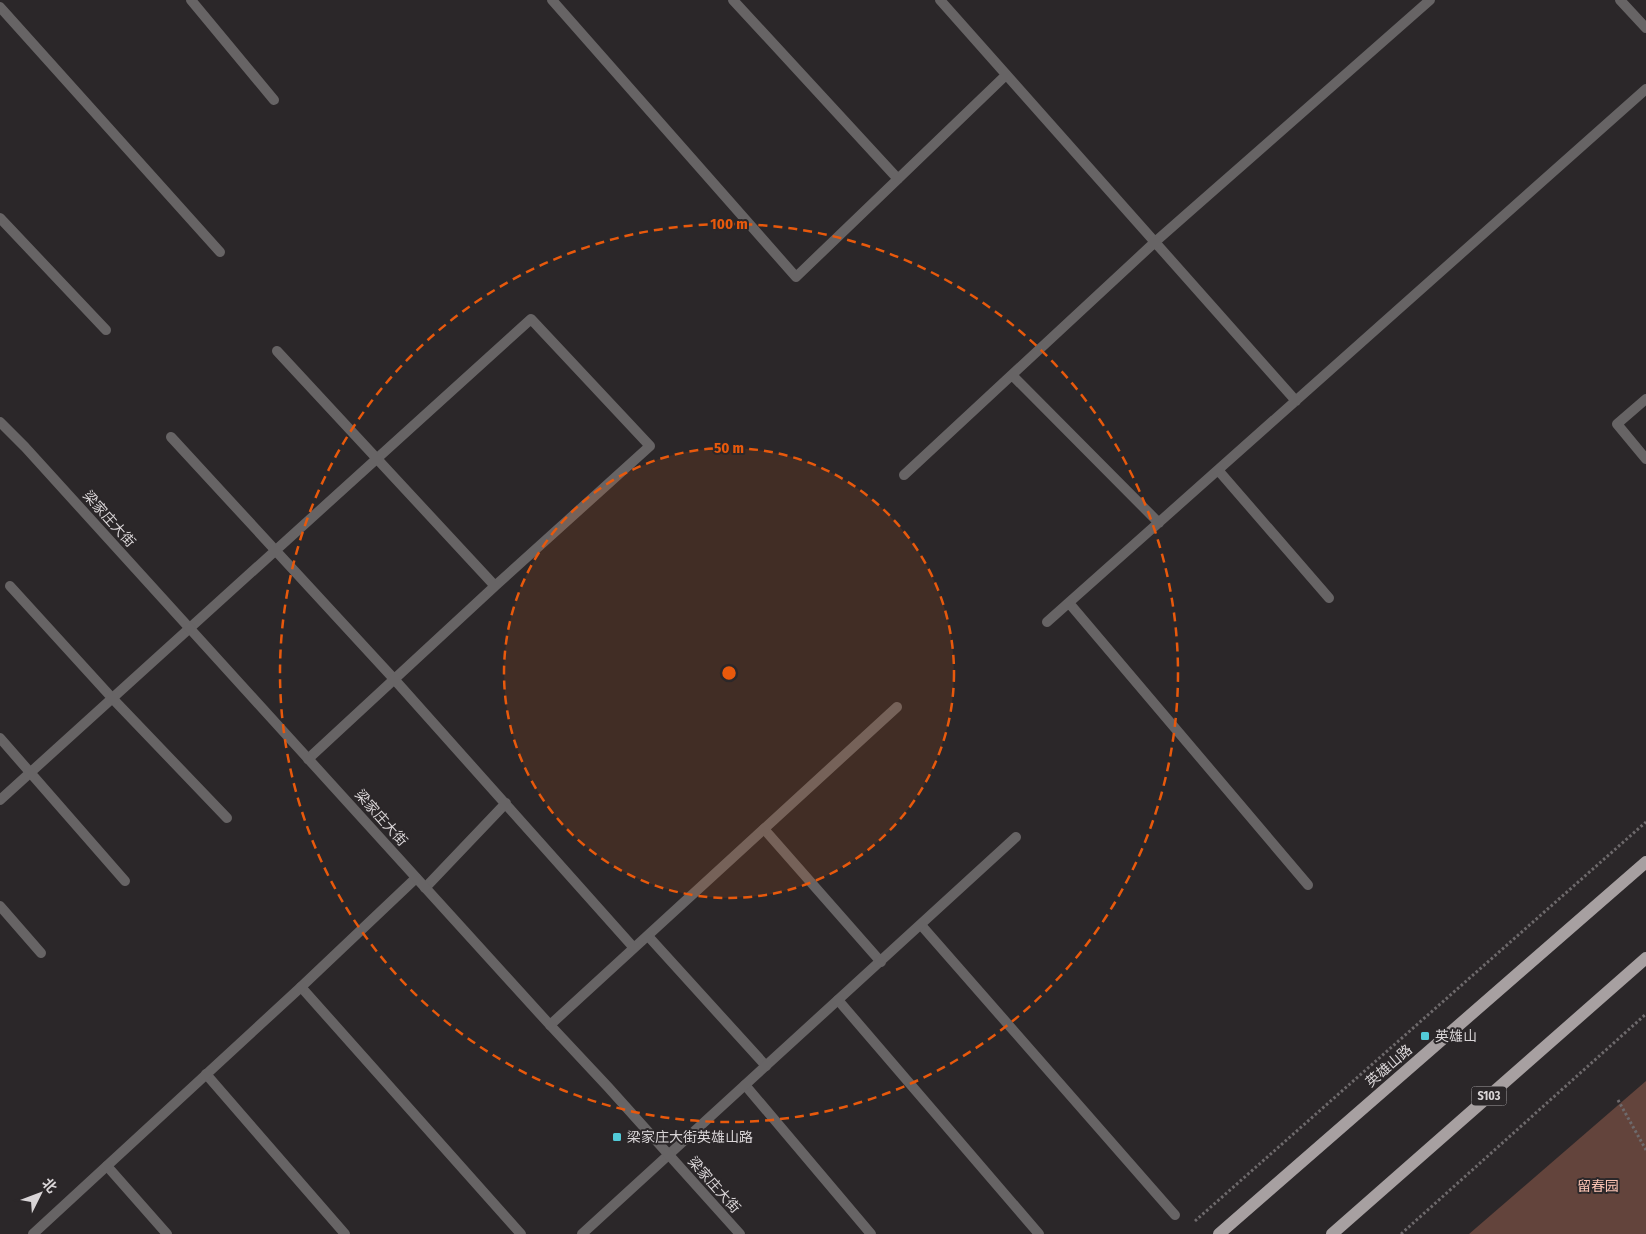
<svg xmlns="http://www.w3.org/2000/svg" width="1646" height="1234" font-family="'Fira Sans Condensed','Noto Sans SC',sans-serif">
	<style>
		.green { fill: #63443c }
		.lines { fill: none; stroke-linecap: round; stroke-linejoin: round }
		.path { stroke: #6e6a6c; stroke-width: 3; stroke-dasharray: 2.5 2.5; stroke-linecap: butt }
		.service { stroke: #676465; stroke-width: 10 }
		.minor { stroke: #676465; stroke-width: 10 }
		.tertiary { stroke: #676465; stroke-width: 10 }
		.primary { stroke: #a7a0a1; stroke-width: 12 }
		.ring { fill: none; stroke: #e8590c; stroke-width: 2.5; stroke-dasharray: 9 6 }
		.poi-dot { fill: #52cbd8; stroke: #2b2729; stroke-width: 2 }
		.labels { text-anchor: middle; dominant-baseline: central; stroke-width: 4; stroke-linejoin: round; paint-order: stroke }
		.shield { fill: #2b2729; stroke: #a5a1a3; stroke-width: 1 }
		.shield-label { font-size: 12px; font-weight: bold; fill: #d9d5d7 }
		.street-label { font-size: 14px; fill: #d9d5d7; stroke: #2b2729 }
		.poi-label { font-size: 14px; fill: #d9d5d7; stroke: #2b2729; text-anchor: start }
		.park-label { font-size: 14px; fill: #fbc4b4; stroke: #2b2729 }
		.centre { fill: #e8590c; stroke: #2b2729; stroke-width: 2.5 }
		.ring-label { font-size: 15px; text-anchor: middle; font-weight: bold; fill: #e8590c; stroke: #2b2729; stroke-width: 4; stroke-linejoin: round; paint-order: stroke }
	</style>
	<rect width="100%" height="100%" fill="#2b2729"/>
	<!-- green -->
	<path class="green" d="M1646,1081V1234H1469Z"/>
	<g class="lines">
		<!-- path -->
		<path class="path" d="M1618,1100L1646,1150
			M1195,1221L1646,822
			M1401,1234L1646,1014"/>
		<!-- service -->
		<path class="service" d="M764,829L881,962
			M921,925L1175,1215
			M648,936L766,1066
			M301,987L521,1234
			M838,1000L1039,1234
			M206,1074L345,1234
			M745,1085L871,1234
			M107,1166L167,1234"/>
		<!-- minor -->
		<path class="minor" d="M191,0L274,100
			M552,0L796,277L1006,75
			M733,0L898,179
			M940,0L1296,401
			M1620,0L1646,28
			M0,7L220,252
			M0,218L106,330
			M1012,375L1159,523
			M1646,399L1617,424L1646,459
			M171,437L394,679L634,948
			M1218,470L1329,598
			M904,475L1155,242L1430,0
			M10,586L113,699L227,818
			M1069,603L1308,885
			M1047,622L1646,89
			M0,738L125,881
			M308,759L495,586
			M0,800C178,640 355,480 531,319L650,446L495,586L277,351
			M425,888L506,803
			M0,906L41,953
			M550,1025L897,707
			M33,1234L301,987L416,878
			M582,1234L1016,837"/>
		<!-- tertiary -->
		<path class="tertiary" d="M0,422L25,447L550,1025L608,1087L740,1234"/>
		<!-- primary -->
		<path class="primary" d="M1219,1234L1646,862
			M1332,1234L1646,958"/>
	</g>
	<!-- distance rings -->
	<circle cx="729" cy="673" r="225" fill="#e8590c" fill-opacity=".12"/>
	<g class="ring">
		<circle cx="729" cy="673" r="225"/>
		<circle cx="729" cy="673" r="449"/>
	</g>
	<!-- markers -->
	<g class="poi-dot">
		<rect x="1420" y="1031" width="10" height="10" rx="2.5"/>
		<rect x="612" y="1132" width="10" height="10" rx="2.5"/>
	</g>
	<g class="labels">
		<!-- shield labels -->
		<rect class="shield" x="1471.5" y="1086.5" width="35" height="19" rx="4"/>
		<g class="shield-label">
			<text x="1489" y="1096">S103</text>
		</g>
		<!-- street labels -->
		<g class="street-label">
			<text transform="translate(109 519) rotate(48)">梁家庄大街</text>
			<text transform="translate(381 818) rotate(48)">梁家庄大街</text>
			<text transform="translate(1389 1066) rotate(-41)">英雄山路</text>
			<text transform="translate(714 1185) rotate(48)">梁家庄大街</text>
		</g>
		<!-- poi labels -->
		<g class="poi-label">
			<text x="1435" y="1036">英雄山</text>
			<text x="627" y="1137">梁家庄大街英雄山路</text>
		</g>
		<!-- park labels -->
		<g class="park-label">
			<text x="1598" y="1186">留春园</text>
		</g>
	</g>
	<circle cx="729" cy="673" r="8" class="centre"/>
	<g class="ring-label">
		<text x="729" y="229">100 m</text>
		<text x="729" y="453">50 m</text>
	</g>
	<!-- north arrow -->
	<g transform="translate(40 1194) rotate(48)" stroke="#2b2729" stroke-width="4" paint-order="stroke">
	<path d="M0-4L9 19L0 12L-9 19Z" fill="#d9d5d7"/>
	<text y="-8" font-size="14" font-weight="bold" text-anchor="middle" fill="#d9d5d7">北</text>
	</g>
</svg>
